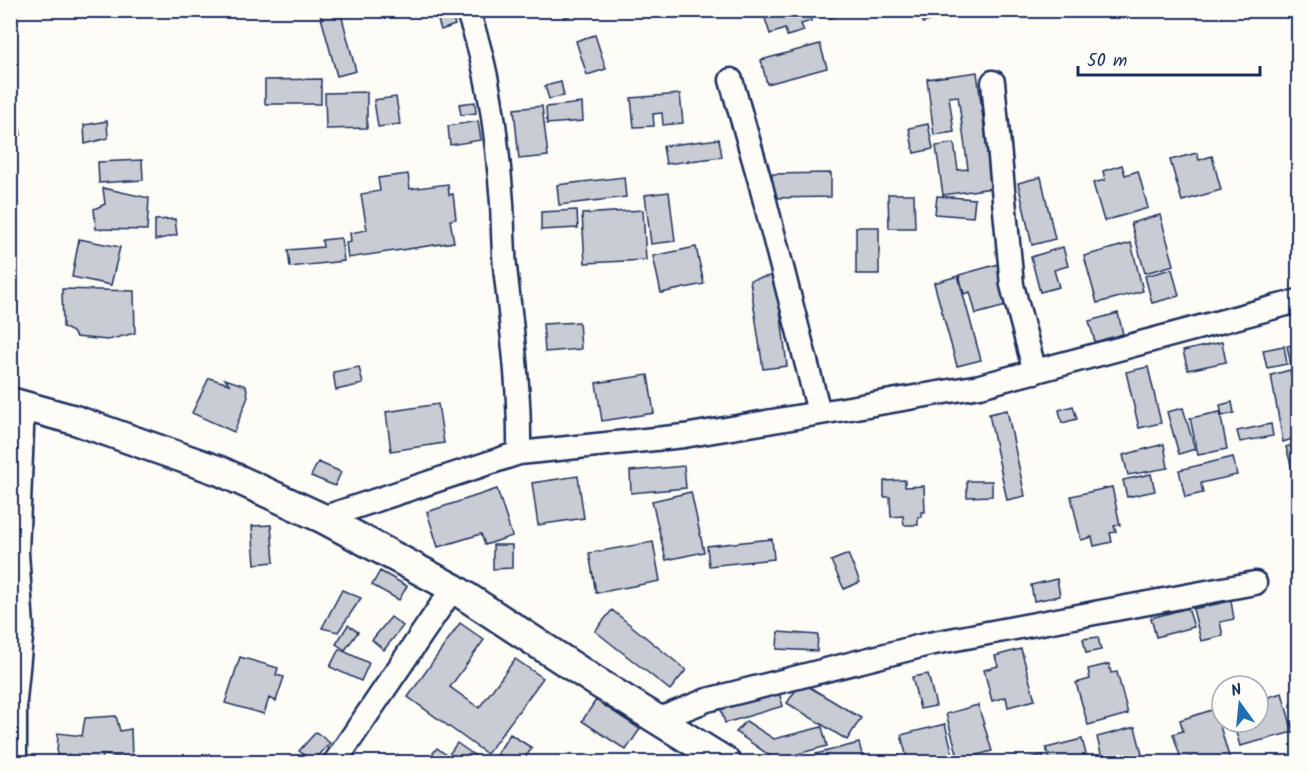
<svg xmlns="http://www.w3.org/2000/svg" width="1309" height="773" font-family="Kalam,sans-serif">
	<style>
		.building { fill: #c9ccd3; stroke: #1b2f5e; stroke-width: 1.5 }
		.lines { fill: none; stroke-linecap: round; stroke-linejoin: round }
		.minor-casing { stroke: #1b2f5e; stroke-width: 27 }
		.tertiary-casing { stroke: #1b2f5e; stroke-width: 33 }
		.minor { stroke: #fdfcf7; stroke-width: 22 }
		.tertiary { stroke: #fdfcf7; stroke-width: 28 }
	</style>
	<rect width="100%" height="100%" fill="#fdfcf7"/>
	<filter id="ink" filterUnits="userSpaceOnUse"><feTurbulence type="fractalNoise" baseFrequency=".0167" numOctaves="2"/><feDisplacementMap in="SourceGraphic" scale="12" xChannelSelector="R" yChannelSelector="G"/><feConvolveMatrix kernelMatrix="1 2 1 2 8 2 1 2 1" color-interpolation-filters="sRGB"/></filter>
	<g filter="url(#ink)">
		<!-- building -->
		<path class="building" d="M319,10H340L356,71L337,76Z
			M561,10H585L564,18Z
			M767,10H808L811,21L801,24L804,31L787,36L785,29L770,34L763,12Z
			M825,10H852L828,19Z
			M920,10H934L936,19L923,23Z
			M451,12L455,25L441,30L437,17Z
			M595,35L606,69L587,75L576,41Z
			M820,44L827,68L767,84L761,60Z
			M977,72L992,188L943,195L936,146L954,143L958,170L968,169L958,96L949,97L954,132L934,135L927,79Z
			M321,79V104H265V80Z
			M561,82L564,96L549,99L545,86Z
			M13,91L21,135L10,140V92Z
			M367,92V128L326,129L325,93Z
			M680,94L683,123L663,125L662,113L653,114L654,126L634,127L631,98Z
			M396,97L400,124L378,127L374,100Z
			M475,102L476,113L461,115L459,104Z
			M582,103L583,121L547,124L546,107Z
			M542,106L548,156L519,159L514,109Z
			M107,121L108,138L85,144L84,125Z
			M478,121L481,140L450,145L448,126Z
			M928,124L933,149L914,153L909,128Z
			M719,139L722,157L666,164L663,146Z
			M1197,153L1199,160L1212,156L1221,190L1182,201L1170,160Z
			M142,160L143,180L99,183L98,162Z
			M1122,165L1125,175L1138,171L1148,208L1104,221L1093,183L1105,180L1103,171Z
			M831,173V197L772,198V174Z
			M408,174L410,189L448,184L449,195L453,194L456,219L450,220L454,242L348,258L346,243L351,242L350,233L367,230L361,194L380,191L378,178Z
			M624,177L626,197L559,205L557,185Z
			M1041,177L1055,239L1032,245L1018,183Z
			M103,188L149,198L147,230L96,229L94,209L105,204Z
			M669,192L675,241L651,244L645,195Z
			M888,194H914L915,228H889Z
			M937,196L975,199L973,217L935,214Z
			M577,210L578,228L541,230V212Z
			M643,210L646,260L585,263L582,214Z
			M1160,215L1174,265L1145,273L1131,223Z
			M175,219L177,235L155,240V220Z
			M856,227H879V274H856Z
			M341,238L344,261L290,267L288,250L323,247L322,240Z
			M79,239L120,247L111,285L72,277Z
			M1131,243L1143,291L1097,303L1084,256Z
			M696,247L704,284L661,293L653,256Z
			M1063,247L1068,266L1054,270L1059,287L1040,292L1031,257Z
			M999,264L1010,305L976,314L970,292L964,294L959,275Z
			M1172,269L1179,296L1152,303L1145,276Z
			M776,275L787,366L763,369L750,280Z
			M958,276L981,360L957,366L934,283Z
			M62,289L134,291L135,333L108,340L76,337L73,332L63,327Z
			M1118,313L1123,334L1095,342L1089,321Z
			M579,322L581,349L545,352L543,324Z
			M1222,342L1226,362L1188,370L1183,351Z
			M1298,344V397L1287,346Z
			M1284,346L1287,364L1267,368L1263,350Z
			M359,367L363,384L336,390L333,372Z
			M1148,367L1161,423L1139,428L1126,372Z
			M1290,370L1298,406V437L1283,442L1271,375Z
			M648,375L654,413L602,421L596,383Z
			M209,378L229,384L225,379L246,386L248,397L234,432L192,413Z
			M1232,402L1234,413L1222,416L1220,405Z
			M438,404L444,443L391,451L386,412Z
			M1073,406L1077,419L1062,423L1059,410Z
			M1183,408L1195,449L1179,454L1167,412Z
			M1007,410L1025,496L1007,500L989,414Z
			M1220,412L1227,449L1198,455L1190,418Z
			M1271,424L1273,436L1240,442L1237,431Z
			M1298,443V466L1292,468L1286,447Z
			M1164,444L1168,468L1128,475L1123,455Z
			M1233,457L1237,475L1201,483L1203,493L1185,497L1179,470Z
			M318,462L341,472L335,486L311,476Z
			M684,466L686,488L631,493L630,471Z
			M1151,474L1155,491L1127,497L1123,480Z
			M578,476L584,518L538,525L532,483Z
			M1298,476V497L1293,477Z
			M905,480V487L924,486L925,512H921V517H918V525H904L903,516L891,517L890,497H884V481Z
			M967,481H992V496L967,497Z
			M1112,487L1120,525L1114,526L1116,532L1110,533L1112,542L1094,546L1092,537L1081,540L1071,496Z
			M497,489L512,536L485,545L481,534L438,547L427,512Z
			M691,492L704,552L666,560L652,501Z
			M271,525L274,562L255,564L252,526Z
			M772,539L774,559L709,566L707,546Z
			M653,542L660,581L596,593L589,553Z
			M493,545H512V568L493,569Z
			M848,554L860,582L844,589L831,561Z
			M380,571L407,586L399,600L372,585Z
			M1057,579L1060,596L1034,601L1031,585Z
			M342,590L361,598L338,632L322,628Z
			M1231,601L1234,619L1220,622L1223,636L1201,641L1193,609Z
			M1188,608L1194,627L1156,637L1151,618Z
			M612,610L686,670L670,690L595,631Z
			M391,617L403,626L384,650L372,640Z
			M460,623L484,640L450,687L479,708L515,659L543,678L487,754L408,697Z
			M348,625L358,632L345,650L336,644Z
			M778,632L818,635L817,651L777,649Z
			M1098,637L1101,650L1086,653L1083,639Z
			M339,649L369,663L361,681L330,667Z
			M1021,649L1035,700L1008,707L1006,697L992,701L984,670L998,666L995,656Z
			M240,657L278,668L276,675L284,677L276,701L269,698L264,714L225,703Z
			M1109,664L1111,673L1117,672L1128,714L1088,725L1076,683L1090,679L1088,669Z
			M928,674L936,706L920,709L912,677Z
			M801,682L861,718L847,740L787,703Z
			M777,686L783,706L725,723L719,703Z
			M1282,693L1293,732L1240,746L1233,722H1258V700Z
			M596,700L640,729L626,750L582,721Z
			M978,705L992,751L959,760L946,714Z
			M1215,709L1230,760L1222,762H1193L1191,757L1181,759L1173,734L1183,731L1180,720Z
			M116,716L120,731L131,729L132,758L102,755L104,762H76L75,757L57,755L58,733L82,736L85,718Z
			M746,721L774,739L822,727L827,746L776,760L736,732Z
			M945,724L955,762H908L901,735Z
			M1135,727L1144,762H1103L1097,737Z
			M316,732L330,743L313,762L299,751Z
			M510,734L532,748L522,762H511L497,754Z
			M1082,739L1088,762H1050L1046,748Z
			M457,743L484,762H426L437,748L448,756Z
			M859,743L864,762H818L816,754Z
			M1043,755L1045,762H1013Z"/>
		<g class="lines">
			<defs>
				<path id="minor" d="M467,10C490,71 497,139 502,203C503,224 503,246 505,267C512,331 520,389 519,453
					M731,80L759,178L819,412
					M993,82L1012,285L1035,372
					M322,518L519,453L684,436L980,386L1298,301
					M657,720L707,700L929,644L1255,583
					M15,762V700L22,627L17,553L23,405
					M335,762L453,588"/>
				<path id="tertiary" d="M10,402L75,420L220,471L322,518L453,588L595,681L726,762"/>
			</defs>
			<!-- minor casing -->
			<use href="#minor" class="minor-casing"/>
			<!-- tertiary casing -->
			<use href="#tertiary" class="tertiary-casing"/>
			<!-- minor -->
			<use href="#minor" class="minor"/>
			<!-- tertiary -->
			<use href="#tertiary" class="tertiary"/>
		</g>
	</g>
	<!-- margin -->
	<rect width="1309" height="773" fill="none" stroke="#fdfcf7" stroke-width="36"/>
	<rect x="18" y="18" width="1273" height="737" fill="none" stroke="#1b2f5e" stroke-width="2" filter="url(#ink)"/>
	<!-- north arrow -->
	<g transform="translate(1240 704) rotate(345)"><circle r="28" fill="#fdfcf7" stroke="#a3aaba" stroke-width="1.5"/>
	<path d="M0-4.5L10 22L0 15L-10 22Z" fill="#1f6fb2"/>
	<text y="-9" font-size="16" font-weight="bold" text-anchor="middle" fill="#1b2f5e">N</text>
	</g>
	<!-- scale -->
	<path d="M1078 66v9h182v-9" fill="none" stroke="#1b2f5e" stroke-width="3"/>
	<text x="1087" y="66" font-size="18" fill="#1b2f5e" stroke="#fdfcf7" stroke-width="4.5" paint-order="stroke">50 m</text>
</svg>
